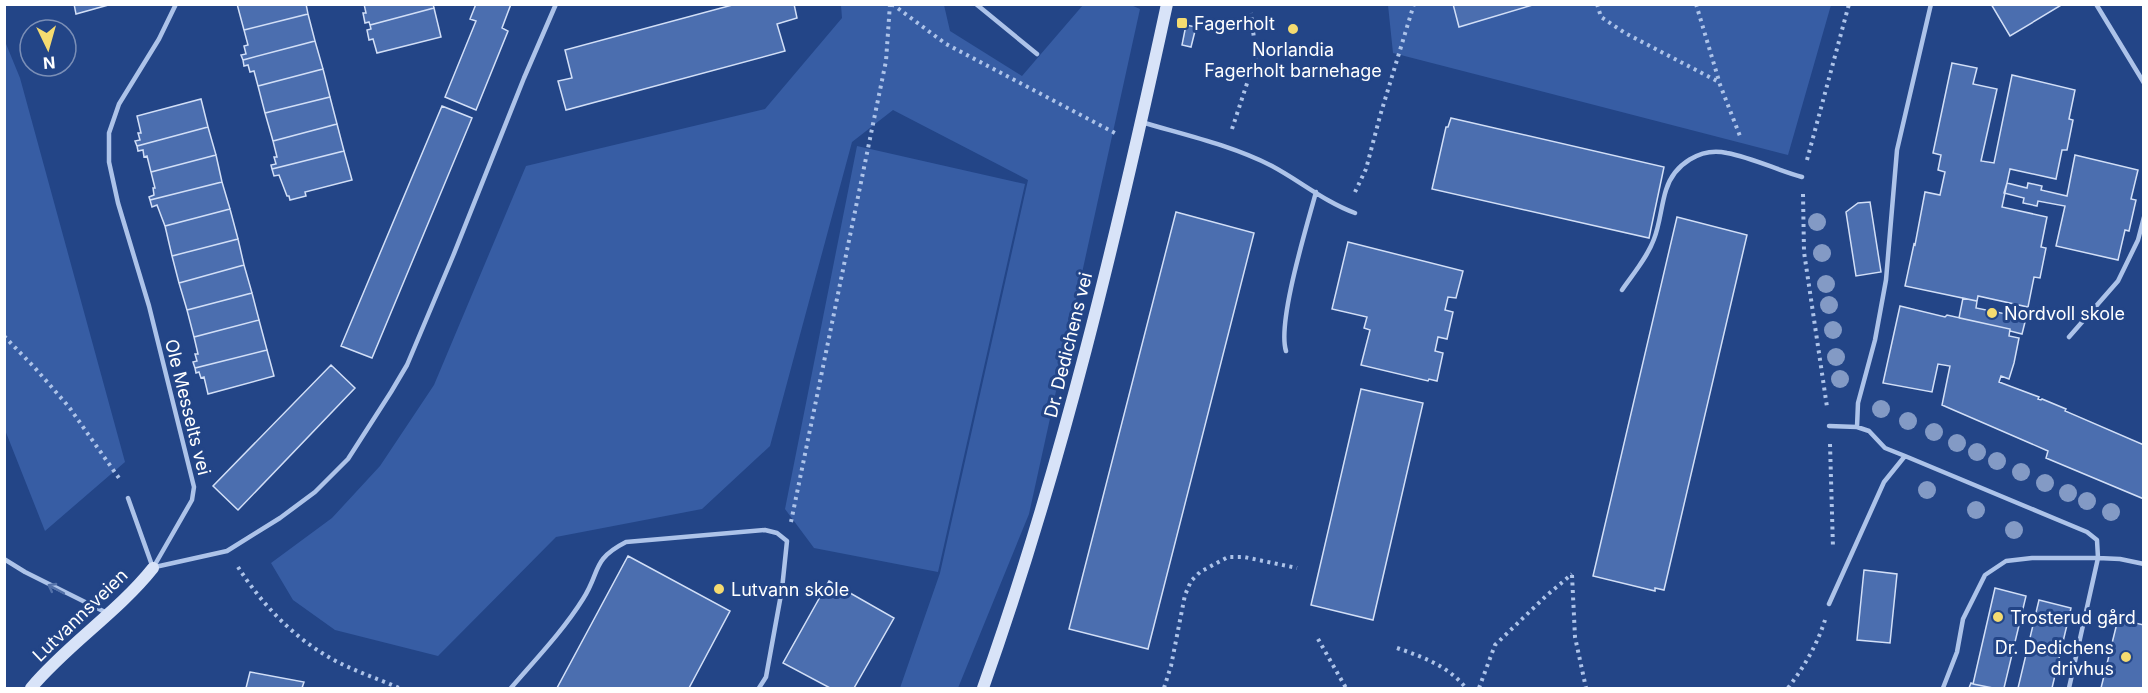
<svg xmlns="http://www.w3.org/2000/svg" width="2148" height="693" font-family="Inter,sans-serif">
	<style>
		.green { fill: #375da4 }
		.building { fill: #4b6eaf; stroke: #d2dff7; stroke-width: 1.5 }
		.lines { fill: none; stroke-linecap: round; stroke-linejoin: round }
		.path { stroke: #adc3e9; stroke-width: 4; stroke-dasharray: 3 4.5; stroke-linecap: butt }
		.lane { stroke: #adc3e9; stroke-width: 4.5 }
		.secondary { stroke: #d8e3f8; stroke-width: 12 }
		.tree { fill: #839ac5 }
		.oneway { stroke: #5371a9 }
		.poi-dot { fill: #f5db70; stroke: #234587; stroke-width: 2 }
		.labels { text-anchor: middle; dominant-baseline: central; stroke-width: 6; stroke-linejoin: round; paint-order: stroke }
		.poi-label { font-size: 18px; fill: #fff; stroke: #234587; text-anchor: start }
		.street-label { font-size: 18px; fill: #fff; stroke: #234587 }
	</style>
	<rect width="100%" height="100%" fill="#234587"/>
	<!-- green -->
	<path class="green" d="M841,5H944L950,31L1022,76L1083,5H1131L1140,9L1029,514L958,688H900L940,573L1028,180L893,110L852,142L770,446L702,509L556,537L438,656L335,630L293,600L271,563L332,518L380,466L434,385L526,166L765,109L842,18Z
		M1388,5H1831L1788,155L1393,53Z
		M4,39L20,78L125,462L45,531L5,430Z
		M857,146L1025,184L938,572L814,548L785,509Z"/>
	<!-- building -->
	<path class="building" d="M74,4H112L76,14Z
		M237,4H306L308,14L244,30Z
		M364,4H433L434,8L370,25L369,22L365,23L363,13H366Z
		M476,4H511L502,28L508,31L476,110L445,97L476,21L470,19Z
		M736,4H794L797,18L777,24L785,51L566,110L558,81L572,78L565,50Z
		M1453,4H1536L1459,27Z
		M1991,4H2063L2010,36Z
		M434,8L441,37L377,53L373,39L369,40L367,30L371,29L370,25Z
		M308,14L315,41L243,60L241,55L246,54L244,46L248,45L244,30Z
		M1186,25L1196,27L1191,47L1182,45Z
		M315,41L323,69L258,86L254,71L250,72L248,65L244,66L243,60Z
		M1952,63L1977,68L1973,84L1997,89L1981,161L1994,163L2012,75L2075,90L2069,119L2073,120L2067,150H2062L2056,179L2010,169L2007,183L2002,207L2047,217L2041,247L2046,248L2040,278L2034,277L2028,307L1978,296L1977,301L1905,286L1914,244L1915,245L1925,192L1940,195L1945,172L1938,170L1941,155L1933,153Z
		M323,69L330,97L265,113L258,86Z
		M330,97L337,124L273,141L265,113Z
		M201,99L208,127L137,146L135,141L140,140L138,133H141L137,116Z
		M442,106L472,118L372,358L341,346Z
		M1451,118L1664,167L1649,238L1432,189L1446,127H1448Z
		M337,124L344,151L272,169L271,165L276,164L274,157H277L273,141Z
		M208,127L216,155L151,172L147,156L144,157L143,150L138,151L137,146Z
		M344,151L352,180L305,192L306,196L290,200L289,196H287L279,175L274,176L272,169Z
		M216,155L222,182L150,200L149,197L154,195L153,188H155L151,172Z
		M2075,155L2138,170L2131,199L2136,200L2129,231L2125,230L2118,260L2056,246L2065,206L2038,201L2037,206L2023,203L2024,198L2004,193L2007,183L2027,188L2028,183L2042,186L2041,190L2067,196Z
		M222,182L230,209L165,226L157,205L152,207L150,200Z
		M1870,202L1881,272L1856,276L1846,212L1858,203Z
		M230,209L238,239L172,256L165,226Z
		M1176,212L1254,233L1148,649L1069,629Z
		M1677,217L1747,235L1664,590L1655,588V591L1593,576Z
		M238,239L244,265L179,283L172,256Z
		M1348,242L1463,271L1456,298L1448,297L1445,310L1453,312L1447,339L1438,337L1435,351L1443,353L1437,381L1429,379L1428,381L1361,365L1370,330L1364,328L1367,317L1332,309Z
		M244,265L252,293L187,310L179,283Z
		M252,293L259,320L194,337L187,310Z
		M1963,298L1977,301L1976,308L2026,318L2022,334L2010,331V329L1959,318Z
		M1900,306L1945,317L1947,315L2010,329L2009,336L2019,338L2014,363L2009,379L2001,376L1999,382L2039,397L2038,399L2041,400L2042,399L2066,409L2065,411L2144,445V499L2046,458L2048,451L1942,405L1950,366L1938,364L1932,392L1883,383Z
		M259,320L267,350L195,368L193,362L197,361L195,354H198L194,337Z
		M267,350L274,376L208,394L204,377L201,378L199,372L196,373L195,368Z
		M331,365L355,388L238,510L213,486Z
		M1361,389L1423,403L1373,620L1311,605Z
		M628,556L730,611L689,688H557Z
		M1864,570L1897,574L1890,643L1857,640Z
		M829,581L894,618L854,688H830L783,663Z
		M1995,588L2026,596L2004,688H1993L1973,684Z
		M2039,600L2071,608L2052,688H2018Z
		M2118,619L2144,625V688H2101Z
		M250,672L304,682L302,688H246Z
		M1971,683L1973,684L1993,688H1969Z"/>
	<g class="lines">
		<!-- path -->
		<path class="path" d="M892,4L946,44L1115,133
			M1597,4L1601,17L1625,33L1719,82L1740,136
			M1696,4L1719,81
			M1232,129L1256,56L1251,13
			M1807,160L1849,4
			M1355,192L1366,169L1380,116L1414,4
			M1803,194L1804,252L1827,407
			M4,336L35,368L69,407L121,481
			M1830,444L1833,548
			M791,522L886,61L890,4
			M238,567C259,600 288,632 322,653C345,668 374,677 399,688
			M1572,575L1575,637L1586,688
			M1318,639L1346,688
			M1397,648C1423,657 1448,666 1466,688
			M1164,688L1171,666L1185,595L1191,581L1200,572L1228,557H1244L1297,568
			M1479,688L1495,645L1546,596L1572,574
			M1788,688C1804,667 1817,645 1825,620"/>
		<!-- lane -->
		<path class="lane" d="M976,4L1037,54
			M2096,4L2144,83
			M1141,122C1185,135 1231,145 1272,166C1300,181 1325,202 1355,213
			M1622,290C1633,274 1647,258 1654,239C1660,224 1661,206 1666,190C1674,164 1701,147 1727,153C1753,158 1777,170 1802,177
			M2069,337L2118,281L2138,240L2144,217
			M1286,351C1277,322 1307,226 1316,192
			M1829,426L1857,427L1869,431L1885,448L1905,456
			M1857,427L1858,403L1875,340L1886,280L1897,150L1931,4
			M128,498L153,568
			M4,559L25,572L107,613
			M155,567L227,551L280,518L315,492L348,459L391,392L407,365L453,256L524,78L556,4
			M153,568L192,500L194,487L149,306L118,203L109,162V133L119,104L159,39L176,4
			M1829,604L1884,482L1905,456L2087,532L2097,540L2098,558L2069,688
			M511,688C535,660 563,631 583,599C601,571 591,560 626,542L765,530L777,533L787,541L782,589L766,677L759,688
			M1943,688L1957,652L1963,619L1985,575L2006,561L2032,558H2098L2120,559L2144,564"/>
		<!-- secondary -->
		<path class="secondary" d="M31,688C68,644 117,613 153,568
			M983,688C1062,466 1117,235 1167,4"/>
	</g>
	<!-- trees -->
	<g class="tree">
		<circle cx="1817" cy="222" r="9"/>
		<circle cx="1822" cy="253" r="9"/>
		<circle cx="1826" cy="284" r="9"/>
		<circle cx="1829" cy="305" r="9"/>
		<circle cx="1833" cy="330" r="9"/>
		<circle cx="1836" cy="357" r="9"/>
		<circle cx="1840" cy="379" r="9"/>
		<circle cx="1881" cy="409" r="9"/>
		<circle cx="1908" cy="421" r="9"/>
		<circle cx="1934" cy="432" r="9"/>
		<circle cx="1957" cy="443" r="9"/>
		<circle cx="1977" cy="452" r="9"/>
		<circle cx="1997" cy="461" r="9"/>
		<circle cx="2021" cy="472" r="9"/>
		<circle cx="2045" cy="483" r="9"/>
		<circle cx="1927" cy="490" r="9"/>
		<circle cx="2068" cy="493" r="9"/>
		<circle cx="2087" cy="501" r="9"/>
		<circle cx="1976" cy="510" r="9"/>
		<circle cx="2111" cy="512" r="9"/>
		<circle cx="2014" cy="530" r="9"/>
	</g>
	<!-- one-way arrows -->
	<defs><path id="oneway-shaft" d="M-6 0H5M1.5-3L5.5 0L1.5 3" fill="none" stroke-width="1.6" stroke-linecap="round" stroke-linejoin="round" transform="scale(1.5)"/></defs>
	<use class="oneway" href="#oneway-shaft" transform="translate(56 589) rotate(-152)"/>
	<!-- markers -->
	<g class="poi-dot">
		<rect x="1176" y="17" width="12" height="12" rx="3"/>
		<circle cx="1293" cy="29" r="6"/>
		<circle cx="1992" cy="313" r="6"/>
		<circle cx="719" cy="589" r="6"/>
		<circle cx="1998" cy="617" r="6"/>
		<circle cx="2126" cy="657" r="6"/>
	</g>
	<g class="labels">
		<!-- poi labels -->
		<g class="poi-label">
			<text x="1194" y="23">Fagerholt</text>
			<text x="1293" y="49" text-anchor="middle">Norlandia<tspan x="1293" dy="21">Fagerholt barnehage</tspan></text>
			<text x="2004" y="313">Nordvoll skole</text>
			<text x="731" y="589">Lutvann skole</text>
			<text x="2010" y="617">Trosterud gård</text>
			<text x="2114" y="647" text-anchor="end">Dr. Dedichens<tspan x="2114" dy="21">drivhus</tspan></text>
		</g>
		<!-- street labels -->
		<g class="street-label">
			<text transform="translate(1068 345) rotate(-76)">Dr. Dedichens vei</text>
			<text transform="translate(188 407) rotate(76)">Ole Messelts vei</text>
			<text transform="translate(80 615) rotate(-44)">Lutvannsveien</text>
		</g>
	</g>
	<!-- border -->
	<rect width="2148" height="693" fill="none" stroke="#ffffff" stroke-width="12"/>
	<!-- north arrow -->
	<g transform="translate(48 48) rotate(175)"><circle r="28" fill="#234587" stroke="#7b8fb7" stroke-width="1.5"/>
	<path d="M0-4.5L10 22L0 15L-10 22Z" fill="#f5db70"/>
	<text y="-9" font-size="16" font-weight="bold" text-anchor="middle" fill="#ffffff">N</text>
	</g>
</svg>
